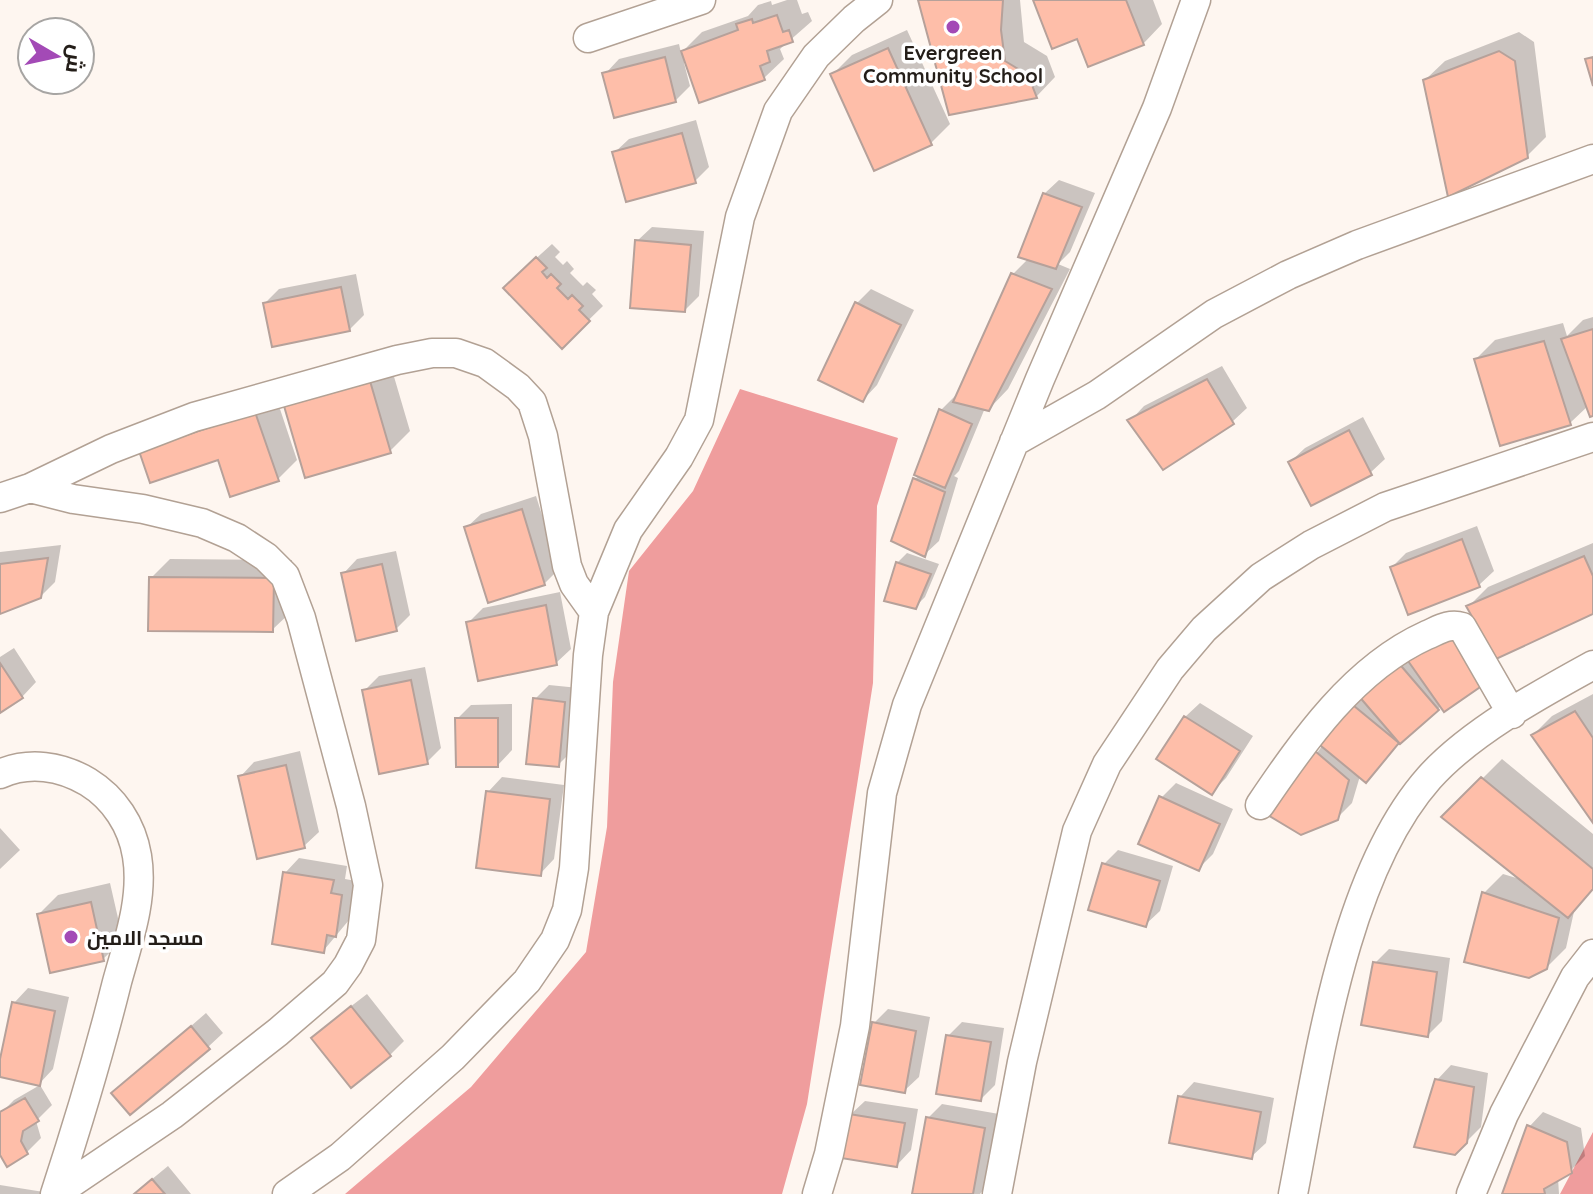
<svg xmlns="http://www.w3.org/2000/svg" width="1593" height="1194" font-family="Quicksand,Cairo,sans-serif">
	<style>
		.forest { fill: #ef9d9d }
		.shadow { fill: #0003 }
		.building { fill: #febea9; stroke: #b6a19a; stroke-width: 2 }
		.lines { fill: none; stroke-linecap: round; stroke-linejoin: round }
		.minor-casing { stroke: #b2a194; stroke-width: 31 }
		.minor { stroke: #fff; stroke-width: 28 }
		.poi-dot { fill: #a34ab6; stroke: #fff; stroke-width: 3 }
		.labels { text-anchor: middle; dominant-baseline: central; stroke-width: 7; stroke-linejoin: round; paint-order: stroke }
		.poi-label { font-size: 20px; font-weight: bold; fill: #241e19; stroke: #fff }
	</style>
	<rect width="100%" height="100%" fill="#fef6f0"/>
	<!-- forest -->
	<path class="forest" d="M740,389L898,438L877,506L873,683L807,1104L782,1194H345L471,1087L586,952L607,827L613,682L629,571L693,491Z
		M1593,1132V1194H1560Z"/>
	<!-- shadow -->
	<path class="shadow" d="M787,0H797L802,14L808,12L812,21L780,49L784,59L764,78L687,62L684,63L690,86L675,101L605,74L619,59L679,44L681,53L702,32L748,16L758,5L771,1L772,5Z
		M920,0H1020L1024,42L1047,56L1055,77L1036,97Z
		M1035,0H1153L1162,24L1143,44L1079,37Z
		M907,30L950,124L931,143L833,74L852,55Z
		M1519,32L1534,42L1546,137L1527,156L1425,80L1445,61Z
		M696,120L709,167L695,181L614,153L629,139Z
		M1059,180L1095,193L1070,252L1058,264L1070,269L1008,389L989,409L985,408L959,471L954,476L958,478L939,541L924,555L915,479L920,475L941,410L955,396L957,397L1013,274L1029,258L1044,194Z
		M652,227L704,231L699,296L685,310L637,241Z
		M552,244L560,252L555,257L563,265L567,261L574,269L570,273L583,286L587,282L596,290L592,294L603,306L562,346L520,273Z
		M356,274L364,315L349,330L265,303L279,289Z
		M871,289L914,310L877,385L863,400L857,303Z
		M1593,317V414L1588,406L1570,423L1476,359L1495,340L1563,323L1567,336L1583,320Z
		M390,363L410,431L390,451L305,388Z
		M1222,366L1247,408L1232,422L1130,421L1144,406Z
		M275,394L297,460L278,479L219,457L141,452Z
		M1363,417L1385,459L1370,473L1290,462L1305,448Z
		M536,496L559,569L544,584L466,528L481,514Z
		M1477,526L1494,571L1479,585L1392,567L1406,553Z
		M1593,543V612L1469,606L1488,587Z
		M61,545L55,582L40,597L0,612V552Z
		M396,551L410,615L396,629L343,574L357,559Z
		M907,553L939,564L925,597L915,607L897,563Z
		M170,559L292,560V611L272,630L151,578Z
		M560,592L571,649L556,663L469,622L483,608Z
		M1412,647L1441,706L1402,740L1366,781L1360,776L1352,803L1337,818L1269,814L1323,745L1318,741Z
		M14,648L36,682L22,697L0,711V657Z
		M425,667L441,748L427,762L364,691L379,676Z
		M549,685L579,688L572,751L558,765L535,699Z
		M1593,694V820L1533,735L1552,716Z
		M1200,703L1253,736L1226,778L1212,792L1185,717Z
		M512,704V750L498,765L457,719L471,705Z
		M300,751L319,832L304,846L240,777L254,762Z
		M1502,759L1593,834V889L1575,907L1566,948L1546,968L1484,893L1503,874L1523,880L1444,817Z
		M502,777L564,785L554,859L540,874L488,792Z
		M1176,783L1233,809L1213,854L1198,869L1161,798Z
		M0,828L20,850L0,869Z
		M1118,850L1173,866L1160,911L1145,925L1104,864Z
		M299,858L347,866L345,879L356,881L349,920L324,950L285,873Z
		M110,883L123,940L103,959L39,914L58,895Z
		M1389,949L1450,958L1442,1021L1428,1035L1375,963Z
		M28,988L69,997L53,1069L39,1084L0,1075L14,1003Z
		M367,994L404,1041L390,1055L328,1024Z
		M888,1009L930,1017L919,1077L904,1091L874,1023Z
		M206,1013L223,1033L208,1047L114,1093Z
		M962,1022L1004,1028L995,1085L981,1099L948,1036Z
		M1451,1065L1488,1073L1481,1127L1455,1153L1437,1080Z
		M1194,1082L1274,1098L1266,1143L1251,1157L1180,1097Z
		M40,1085L52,1105L36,1121L41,1138L26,1153L0,1151V1114L14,1100Z
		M865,1101L918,1109L911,1150L897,1165L850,1115Z
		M942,1104L999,1114L984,1189L980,1194H918L928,1118Z
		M1543,1112L1581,1128L1585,1156L1570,1171L1558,1178L1559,1194H1504L1529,1127Z
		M168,1166L191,1194H134Z
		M0,1185L50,1193V1194H0Z"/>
	<!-- building -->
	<path class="building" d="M918,0H1003L1001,30L1005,61L1028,75L1037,98L949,115Z
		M1033,0H1126L1144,45L1088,67L1077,39L1052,49Z
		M777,15L783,32L789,30L793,42L767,51L770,62L760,66L765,80L699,103L681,51L738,30L736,24L752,19L753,23Z
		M888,48L932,145L874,171L830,74Z
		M1499,51L1515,61L1528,158L1448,197L1423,80Z
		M665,57L676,102L614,118L602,73Z
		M1593,57V86L1585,59Z
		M682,133L696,183L626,202L612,152Z
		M1043,193L1082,207L1056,269L1018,257Z
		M635,240L691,245L685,312L630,308Z
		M536,257L547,268L542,272L547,278L551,274L561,284L557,288L568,299L572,295L583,306L579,310L590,321L562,349L503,288Z
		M1011,273L1052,289L989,411L953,402Z
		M341,287L350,331L272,347L263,303Z
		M855,302L901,325L863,402L818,380Z
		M1593,329V416L1590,417L1561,339Z
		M1544,341L1571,425L1500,446L1474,359Z
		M1207,379L1234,424L1163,470L1127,420Z
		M370,381L391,453L305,478L284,406Z
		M939,409L972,424L945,488L914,475Z
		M255,412L279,481L230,497L218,460L150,483L139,451Z
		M1349,430L1372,475L1311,506L1288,462Z
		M913,478L945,492L925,557L891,541Z
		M522,509L545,585L488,603L464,527Z
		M1462,539L1480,587L1408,615L1390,567Z
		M1584,556L1593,576V614L1496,659L1466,606Z
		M48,558L41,598L0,614V564Z
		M896,562L931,574L916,609L884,601Z
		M382,564L397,631L356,641L341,573Z
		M149,577L274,578L273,632L148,631Z
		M546,605L557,665L478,681L466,622Z
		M1448,628L1486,683L1444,712L1406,658Z
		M1396,660L1439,710L1400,744L1357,694Z
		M0,663L23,698L0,713Z
		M411,680L428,764L379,774L362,690Z
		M533,698L565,702L559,767L526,764Z
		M1348,701L1399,743L1366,783L1315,741Z
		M1575,711L1593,738V823L1531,735Z
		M1184,716L1240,751L1212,795L1156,759Z
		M455,718H498V767H456Z
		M1315,751L1349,780L1338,820L1301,835L1266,814Z
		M286,765L305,848L257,859L238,776Z
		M1481,777L1593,869V889L1568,918L1441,817Z
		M486,791L550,799L541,876L476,868Z
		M1159,796L1220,824L1199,871L1138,844Z
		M1102,863L1160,881L1146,927L1088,910Z
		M283,872L334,880L331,893L342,895L336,937L327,935L324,953L272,944Z
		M1482,892L1559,918L1547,969L1529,978L1464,962Z
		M91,902L104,961L50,973L37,914Z
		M1373,962L1437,972L1428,1037L1361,1025Z
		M12,1002L55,1011L40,1086L0,1077V1059Z
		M351,1006L391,1056L351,1088L311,1038Z
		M872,1022L916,1031L905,1093L860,1085Z
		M191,1026L210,1049L130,1115L111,1093Z
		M946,1035L991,1042L981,1101L936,1094Z
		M1435,1079L1474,1087L1467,1143L1455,1155L1414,1147Z
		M1178,1096L1261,1112L1252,1159L1169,1143Z
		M25,1098L39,1121L23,1131L21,1141L28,1154L7,1167L0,1155V1112Z
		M849,1114L905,1123L897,1167L841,1158Z
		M926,1117L985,1128L973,1194H912Z
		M1527,1125L1567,1142L1572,1173L1544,1189L1545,1194H1502Z
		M152,1179L165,1194H134Z"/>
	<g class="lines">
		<defs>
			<path id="minor" d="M588,38L701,0
				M1014,442L1097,395L1214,314L1288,275L1357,245L1593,159
				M30,488L73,499L143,509L202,523L237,538L266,557L285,576L301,618L351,806L368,885L361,940L348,965L335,983L278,1032L172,1115L55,1194
				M0,498L30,488L111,449L194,417L397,360L432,353H456L485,363L518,387L532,402L543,436L567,566L574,584L594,612
				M0,774C29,761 61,766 88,782C114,798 132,825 137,856C144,898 128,942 117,982C99,1054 78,1124 55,1194
				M1260,805C1304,740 1354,668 1427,635C1439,630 1449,623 1462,627L1512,714
				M287,1194L340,1157L453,1057L527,981L555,940L567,910L574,868L588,655L594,612L628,530L679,457L699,420L740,217L778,111L816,56L854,19L878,0
				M817,1194L829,1154L855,1026L882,793L907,705L1040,379L1157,108L1196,0
				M997,1194L1022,1062L1077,831L1107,764L1170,669L1204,629L1261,577L1311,545L1385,507L1593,437
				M1293,1194C1318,1068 1342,876 1429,778C1469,733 1540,694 1593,665
				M1471,1194L1504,1114L1575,977L1593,954"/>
		</defs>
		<!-- minor casing -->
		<use href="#minor" class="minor-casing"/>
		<!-- minor -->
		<use href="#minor" class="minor"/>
	</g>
	<!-- markers -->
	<g class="poi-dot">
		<circle cx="953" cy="27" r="8"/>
		<circle cx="71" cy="937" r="8"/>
	</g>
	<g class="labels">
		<!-- poi labels -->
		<g class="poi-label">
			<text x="953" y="52">Evergreen<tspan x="953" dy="23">Community School</tspan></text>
			<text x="87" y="937" text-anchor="start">مسجد الامين</text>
		</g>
	</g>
	<!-- north arrow -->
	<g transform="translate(56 56) rotate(99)"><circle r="38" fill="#ffffff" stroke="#a7a5a3" stroke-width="2"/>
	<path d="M0-6L14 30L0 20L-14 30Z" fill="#a34ab6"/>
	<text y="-12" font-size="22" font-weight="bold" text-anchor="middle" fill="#241e19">ش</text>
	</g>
</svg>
